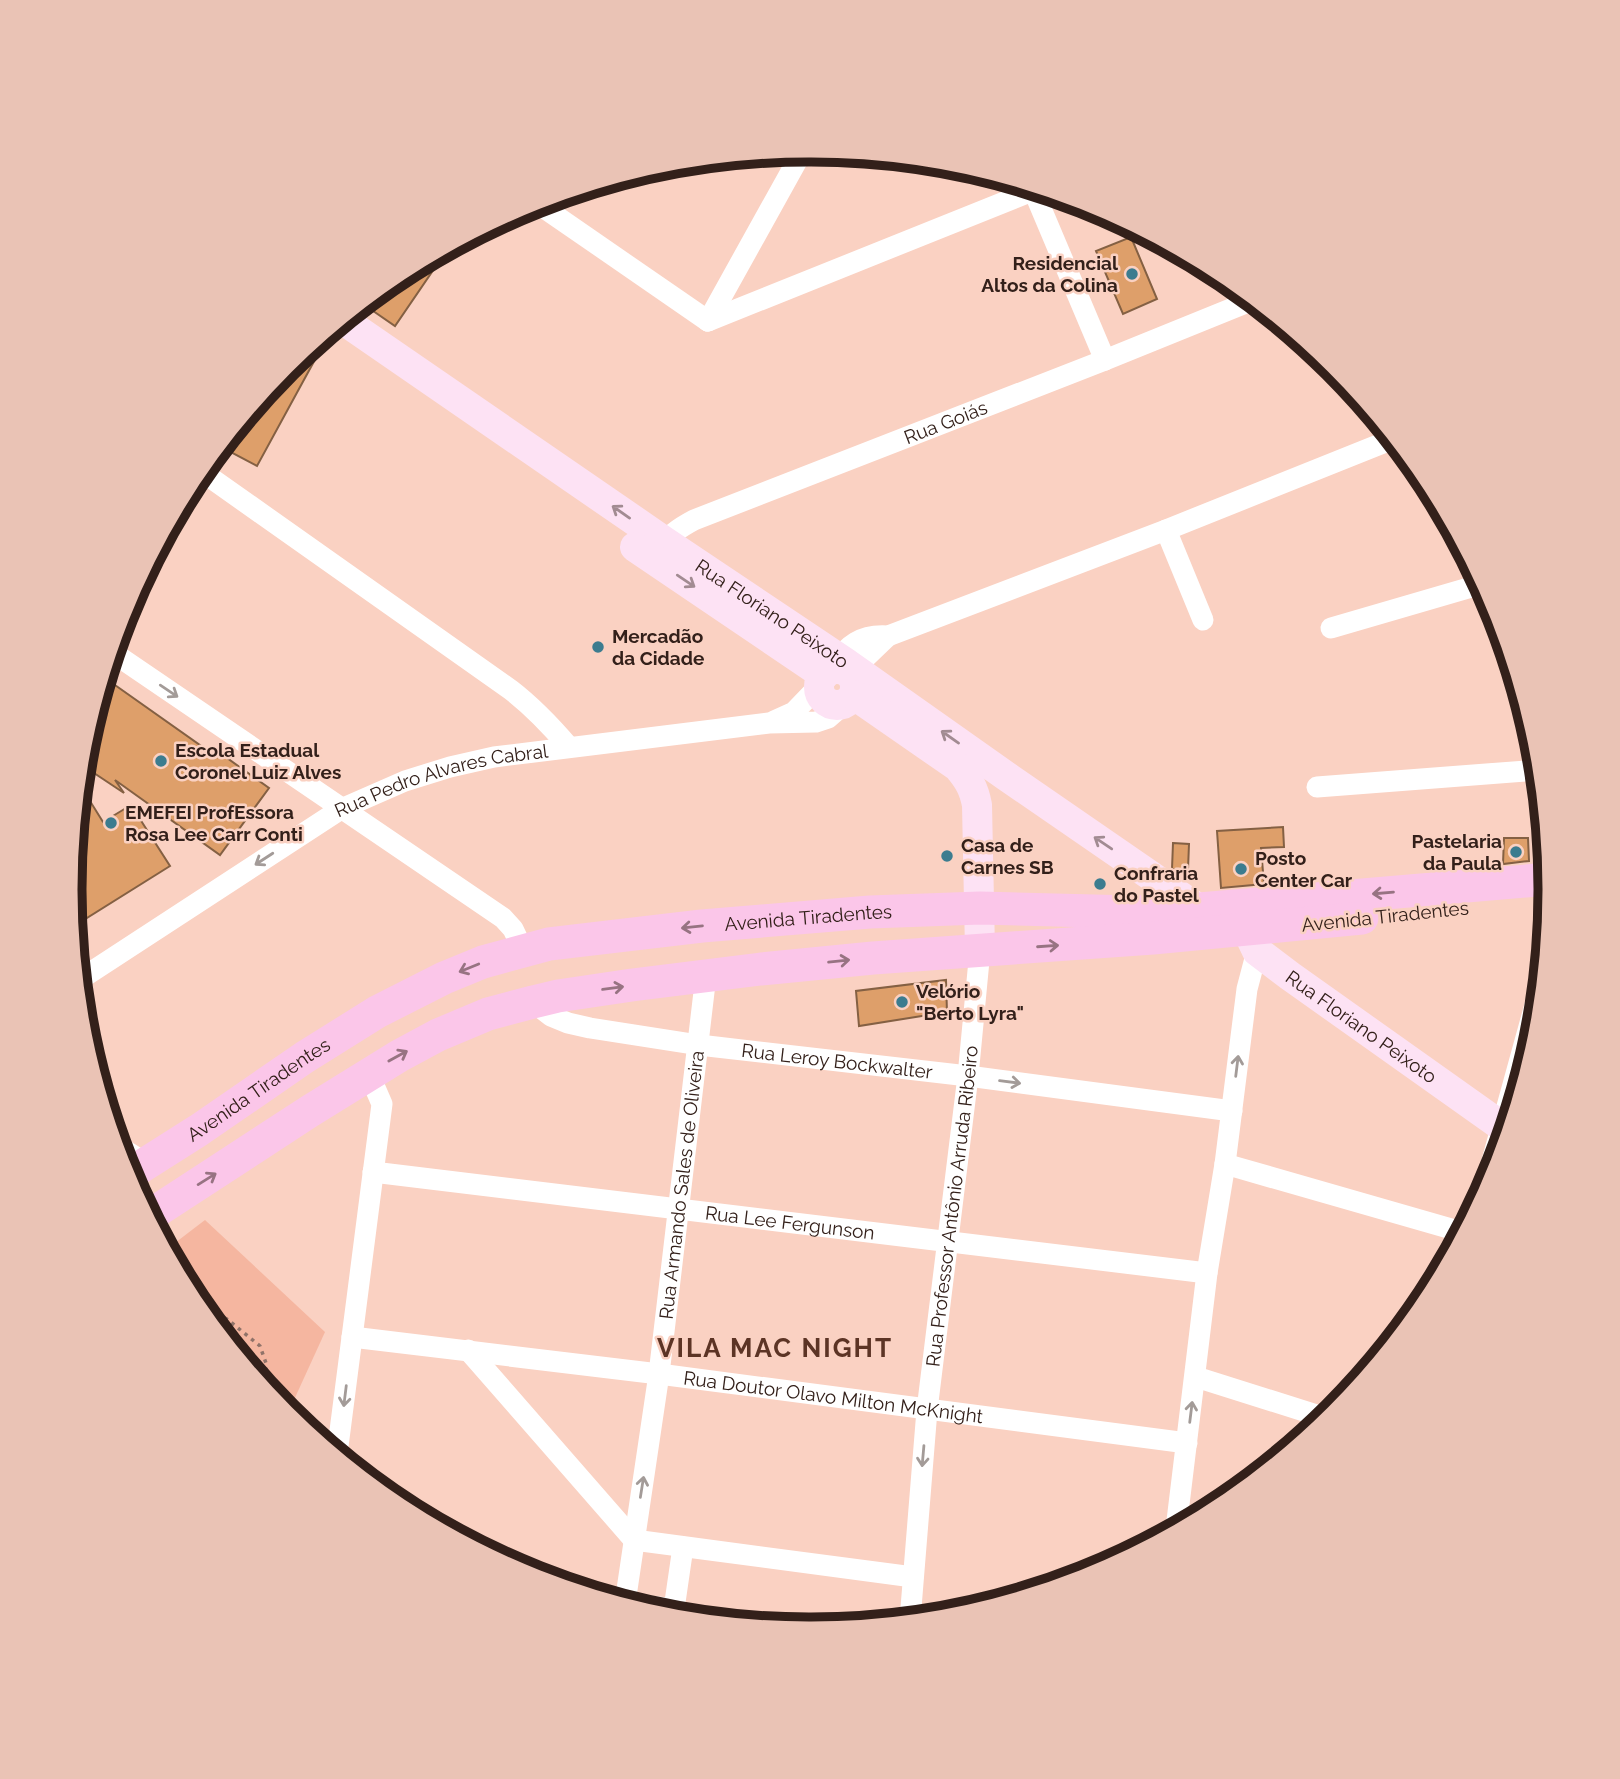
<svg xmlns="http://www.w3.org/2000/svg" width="1620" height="1779" font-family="Raleway,sans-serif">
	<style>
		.green { fill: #f5b6a0 }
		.building { fill: #de9f6a; stroke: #846043; stroke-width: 2 }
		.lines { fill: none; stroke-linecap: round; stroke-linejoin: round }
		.path { stroke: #917369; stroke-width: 3.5; stroke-dasharray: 3.5 5; stroke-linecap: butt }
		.street { stroke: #fff; stroke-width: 21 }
		.secondary { stroke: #fde2f4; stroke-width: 30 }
		.primary { stroke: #fbc6e9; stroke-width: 33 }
		.oneway { stroke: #a28b92 }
		.oneway2 { stroke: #a39b98 }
		.oneway3 { stroke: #977382 }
		.poi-dot { fill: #3c7c8f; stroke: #fad1c2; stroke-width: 2.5 }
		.labels { text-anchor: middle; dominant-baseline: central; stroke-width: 5; stroke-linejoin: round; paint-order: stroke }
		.poi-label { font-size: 19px; font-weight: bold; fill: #33201a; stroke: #fad1c2; text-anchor: start }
		.street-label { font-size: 19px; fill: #33201a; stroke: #fad1c2 }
		.district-label { font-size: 26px; font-weight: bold; letter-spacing: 2px; fill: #5c3425; stroke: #fad1c2 }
		.rim { fill: none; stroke: #33201a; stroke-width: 9 }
	</style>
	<rect width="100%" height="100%" fill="#fad1c2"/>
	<!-- green -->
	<path class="green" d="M205,1220L325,1332L288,1413L194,1300L167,1249Z"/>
	<!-- building -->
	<path class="building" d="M1131,237L1157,299L1123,314L1096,251Z
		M449,247L395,326L363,304L399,274Z
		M308,348L318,354L257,466L221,447L287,366Z
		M105,678L217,757L220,753L269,788L220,855L115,780L124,793L82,765L84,747L106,716L95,708Z
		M80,785L103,822L131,805L170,866L74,926L70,889Z
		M1283,827L1284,847L1261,848L1264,884L1221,888L1217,831Z
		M1504,838H1528L1529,861L1503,864Z
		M1173,843L1189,844L1188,870L1172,869Z
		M946,980L947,1012L859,1026L856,991Z"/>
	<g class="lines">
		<!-- path -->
		<path class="path" d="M201,1308L227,1319L260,1346L267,1366L260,1381"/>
		<!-- street -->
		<g class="street">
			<path d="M1032,187L1105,360"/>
			<path d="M537,203L708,321"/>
			<path d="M708,321L1037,189"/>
			<path d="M708,321L803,150"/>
			<path d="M201,471L511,690C533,707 551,726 569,747"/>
			<path d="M1166,530L1203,620"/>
			<path id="s1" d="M658,551C667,536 679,528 694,520L1105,360L1253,300"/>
			<path d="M1331,628L1482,584"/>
			<path d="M112,652L503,918L513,929L523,950"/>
			<path d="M832,667C847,645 861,634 888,636L1166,530L1393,439"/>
			<path d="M856,685L863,660L888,636"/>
			<path d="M774,721L794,712L819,686"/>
			<path d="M1317,787L1538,770"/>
			<path id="s2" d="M79,980L341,809L405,781L450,767L494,757L769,723L816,722L828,718L844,704"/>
			<path id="s3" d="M533,1002L551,1016L568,1023L590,1028L699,1045L968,1076L1232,1111"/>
			<path d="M118,1146L145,1163"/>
			<path d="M1225,1164L1462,1232"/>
			<path id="s4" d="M373,1172L1207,1273"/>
			<path d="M1484,1190L1541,983"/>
			<path id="s5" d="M352,1337L659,1374L1187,1443"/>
			<path d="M468,1350L634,1540L913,1577"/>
			<path d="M1196,1377L1326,1418"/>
			<path d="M337,1454L382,1104L369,1074"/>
			<path d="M1176,1529L1207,1273L1225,1164L1247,989L1257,951"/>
			<path id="s6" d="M625,1603L659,1374L706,975"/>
			<path d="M625,1603L674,1609L681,1617"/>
			<path d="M674,1609L683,1547"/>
			<path id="s7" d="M910,1620L927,1410L968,1076L980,950"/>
		</g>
		<!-- secondary -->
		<g class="secondary">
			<path id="s8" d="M343,320L664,541L846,663L1006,776L1199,909"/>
			<path d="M635,547L824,675"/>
			<circle cx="837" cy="687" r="18"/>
			<path d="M854,695L958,767C969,780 974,789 977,805L980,950"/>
			<path id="s9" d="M1241,908L1247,930L1257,951L1290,976L1507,1130"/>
		</g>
		<!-- primary -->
		<g class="primary">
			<path id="s10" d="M128,1175L199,1130L305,1057L377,1012L444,978L483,962L549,944L702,926L870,912L980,908L1134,912L1199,909L1549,879"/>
			<path d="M149,1216L310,1111L399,1056L438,1035L488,1014L533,1002L558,996L632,985L761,969L873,958L1153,938L1362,918"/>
		</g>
	</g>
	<!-- one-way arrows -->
	<defs><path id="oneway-shaft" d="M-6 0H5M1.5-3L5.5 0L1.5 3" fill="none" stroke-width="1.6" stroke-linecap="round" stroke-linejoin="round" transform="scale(1.75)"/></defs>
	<g class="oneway">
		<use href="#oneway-shaft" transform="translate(621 512) rotate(-145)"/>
		<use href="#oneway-shaft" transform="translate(686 581) rotate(34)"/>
		<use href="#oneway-shaft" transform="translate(950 737) rotate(-145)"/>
		<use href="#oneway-shaft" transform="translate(1103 843) rotate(-146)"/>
	</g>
	<g class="oneway2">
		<use href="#oneway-shaft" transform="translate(169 691) rotate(34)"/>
		<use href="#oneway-shaft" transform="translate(264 859) rotate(147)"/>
		<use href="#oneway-shaft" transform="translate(1237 1066) rotate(-83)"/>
		<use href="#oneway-shaft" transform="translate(1010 1082) rotate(7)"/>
		<use href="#oneway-shaft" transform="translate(345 1396) rotate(97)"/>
		<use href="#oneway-shaft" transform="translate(1191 1412) rotate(-83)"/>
		<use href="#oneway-shaft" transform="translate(923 1456) rotate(95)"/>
		<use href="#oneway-shaft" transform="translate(642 1487) rotate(-81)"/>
	</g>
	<g class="oneway3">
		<use href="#oneway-shaft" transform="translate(1383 893) rotate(175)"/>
		<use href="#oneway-shaft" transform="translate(692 927) rotate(174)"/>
		<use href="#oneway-shaft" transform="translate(1048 946) rotate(-4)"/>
		<use href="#oneway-shaft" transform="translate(839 961) rotate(-6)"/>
		<use href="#oneway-shaft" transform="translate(469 968) rotate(158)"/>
		<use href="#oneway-shaft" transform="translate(613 988) rotate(-8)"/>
		<use href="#oneway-shaft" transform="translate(398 1056) rotate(-29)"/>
		<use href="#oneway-shaft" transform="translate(207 1179) rotate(-32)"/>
	</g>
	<!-- markers -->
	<g class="poi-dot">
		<circle cx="1132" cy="274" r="7"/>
		<circle cx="598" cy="647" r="7"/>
		<circle cx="161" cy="761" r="7"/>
		<circle cx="111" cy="823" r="7"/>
		<circle cx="1516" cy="852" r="7"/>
		<circle cx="947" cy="856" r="7"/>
		<circle cx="1241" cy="869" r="7"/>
		<circle cx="1100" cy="884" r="7"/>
		<circle cx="902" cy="1002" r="7"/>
	</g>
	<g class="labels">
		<!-- poi labels -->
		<g class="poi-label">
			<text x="1118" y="263" text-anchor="end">Residencial<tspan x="1118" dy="22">Altos da Colina</tspan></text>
			<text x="612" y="636">Mercadão<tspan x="612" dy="22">da Cidade</tspan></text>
			<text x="175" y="750">Escola Estadual<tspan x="175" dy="22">Coronel Luiz Alves</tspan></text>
			<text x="125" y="812">EMEFEI ProfEssora<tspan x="125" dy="22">Rosa Lee Carr Conti</tspan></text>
			<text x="1502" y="841" text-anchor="end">Pastelaria<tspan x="1502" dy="22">da Paula</tspan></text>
			<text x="961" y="845">Casa de<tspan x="961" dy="22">Carnes SB</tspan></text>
			<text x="1255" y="858">Posto<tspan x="1255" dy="22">Center Car</tspan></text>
			<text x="1114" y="873">Confraria<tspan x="1114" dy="22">do Pastel</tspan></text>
			<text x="916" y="991">Velório<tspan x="916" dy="22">"Berto Lyra"</tspan></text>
		</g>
		<!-- street labels -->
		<g class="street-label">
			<text stroke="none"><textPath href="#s1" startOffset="318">Rua Goiás</textPath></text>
			<text stroke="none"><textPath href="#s8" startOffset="520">Rua Floriano Peixoto</textPath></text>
			<text stroke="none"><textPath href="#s2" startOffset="418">Rua Pedro Alvares Cabral</textPath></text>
			<text transform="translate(1385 916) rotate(-6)">Avenida Tiradentes</text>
			<text stroke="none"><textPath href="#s10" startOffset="744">Avenida Tiradentes</textPath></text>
			<text stroke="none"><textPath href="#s9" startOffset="175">Rua Floriano Peixoto</textPath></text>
			<text stroke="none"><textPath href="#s3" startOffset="313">Rua Leroy Bockwalter</textPath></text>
			<text stroke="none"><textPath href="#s10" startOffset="156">Avenida Tiradentes</textPath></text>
			<text stroke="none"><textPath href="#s6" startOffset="422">Rua Armando Sales de Oliveira</textPath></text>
			<text stroke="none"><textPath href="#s7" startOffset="416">Rua Professor Antônio Arruda Ribeiro</textPath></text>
			<text stroke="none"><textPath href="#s4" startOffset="420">Rua Lee Fergunson</textPath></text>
			<text stroke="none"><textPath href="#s5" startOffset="485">Rua Doutor Olavo Milton McKnight</textPath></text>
		</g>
		<!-- district labels -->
		<g class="district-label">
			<text x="775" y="1348">VILA MAC NIGHT</text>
		</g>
	</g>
	<!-- crop -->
	<path d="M0 0H1620V1779H0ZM809 162H811A727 727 0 0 1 1538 889V890A727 727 0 0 1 811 1617H809A727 727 0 0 1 82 890V889A727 727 0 0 1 809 162Z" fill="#eac3b5" fill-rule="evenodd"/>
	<path class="rim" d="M809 162H811A727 727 0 0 1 1538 889V890A727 727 0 0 1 811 1617H809A727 727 0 0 1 82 890V889A727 727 0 0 1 809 162Z"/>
</svg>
